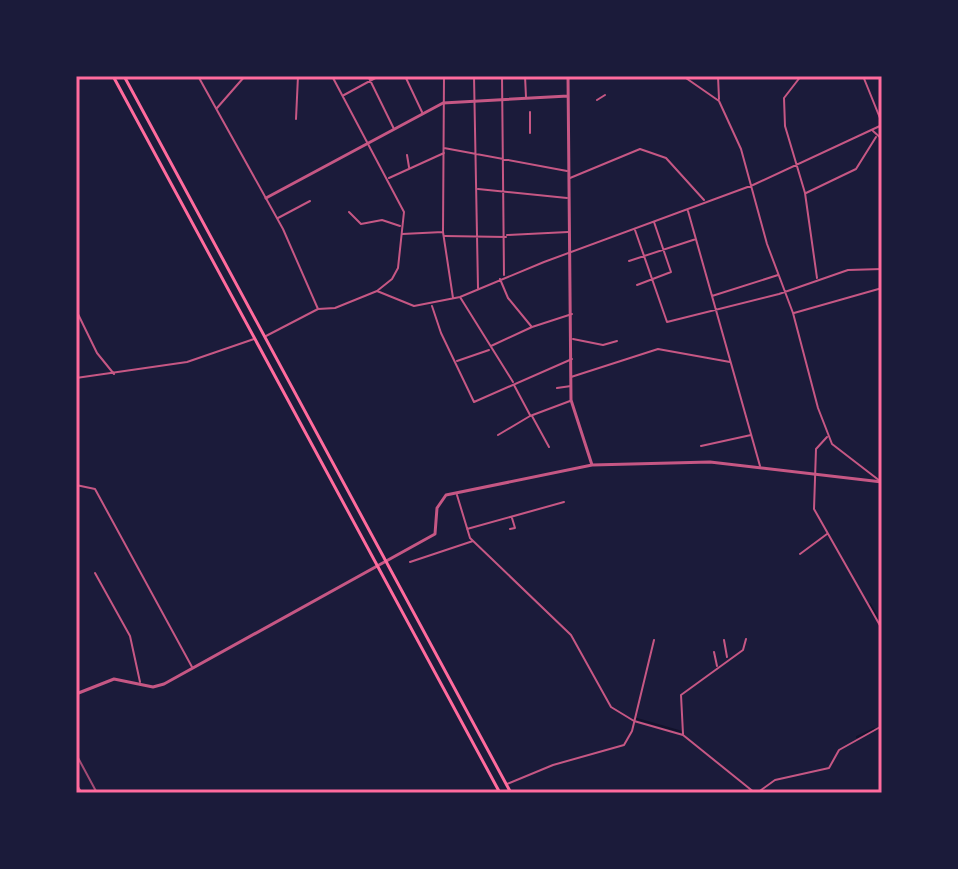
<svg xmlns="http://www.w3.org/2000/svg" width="958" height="869" font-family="Georgia,serif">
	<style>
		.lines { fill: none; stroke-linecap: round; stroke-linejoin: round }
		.stream { stroke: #12122b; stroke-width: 2 }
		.minor { stroke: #c65784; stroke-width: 2 }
		.tertiary { stroke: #c65784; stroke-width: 3 }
		.secondary { stroke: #ff6b9d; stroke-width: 3 }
		.rail { stroke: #a44b75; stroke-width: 2 }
		.neatline { fill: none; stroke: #ff6b9d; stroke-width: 3 }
	</style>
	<rect width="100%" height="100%" fill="#1b1b3a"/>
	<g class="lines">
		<!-- stream -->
		<path class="stream" d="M870,604L882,626
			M637,719L682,732
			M857,737L874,729"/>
		<!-- minor -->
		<path class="minor" d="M198,76L283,229L318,309
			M332,76L404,212L398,268L392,279L377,291
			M368,76L394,129
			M405,76L422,112
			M444,76L443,232L453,298
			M474,76L478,288
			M502,76L504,275
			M525,76L526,97
			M683,76L719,101L741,149L767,244L793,313L818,408L832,444L880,481
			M718,76L719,99
			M801,76L784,98L785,126L805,193L817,278
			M863,76L882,123
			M344,95L379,76
			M597,100L605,95
			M217,108L245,76
			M296,119L298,76
			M873,131L882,139
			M530,133V112
			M444,148L567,171
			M407,155L409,167
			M389,178L444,153
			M570,178L640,149L666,158L704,200
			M478,189L567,198
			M806,193L856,169L876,137
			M688,211L760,466
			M349,212L361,224L382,220L400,226
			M278,218L310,201
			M635,230L667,322L779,294L848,270L882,269
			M402,234L443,232
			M507,235L568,232
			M445,236L506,237
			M629,261L696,239
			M500,279L508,298L531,326
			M637,285L671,272L654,222
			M712,296L778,275
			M460,297L513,382
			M432,306L441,333L474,402L572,359
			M76,310L97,353L114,374
			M794,313L882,288
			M266,336L318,309L335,308L377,291L414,306L460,297L544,262L753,185L882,125
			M573,339L603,345L617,341
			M491,346L532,327L572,314
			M457,361L489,350
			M571,377L658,349L730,362
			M76,378L187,362L254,339
			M514,385L530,415
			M557,388L571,386
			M532,416L549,447
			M498,435L530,416L570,401
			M827,437L816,449L814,509L882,629
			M701,446L751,435
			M76,485L95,489L192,667
			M457,495L470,538L571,635L611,707L634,721L683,735L755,793
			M467,529L564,502
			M510,529L515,528L512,518
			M800,554L827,534
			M410,562L473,541
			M95,573L130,636L140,682
			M724,640L727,657
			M714,652L717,666
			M683,734L681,695L743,650L746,639
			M76,784L82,793
			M507,784L553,765L624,745L632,731L654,640
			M757,793L775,780L829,768L839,750L882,726"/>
		<!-- tertiary -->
		<path class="tertiary" d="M568,76L571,400L592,465
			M266,198L443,103L568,96
			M76,694L114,679L153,687L164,684L435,534L437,508L446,495L592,465L710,462L882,482"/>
		<!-- secondary -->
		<path class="secondary" d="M113,76L500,793
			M124,76L511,793"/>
		<!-- rail -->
		<path class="rail" d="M76,754L97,793"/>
	</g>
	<!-- border -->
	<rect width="958" height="869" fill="none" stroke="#1b1b3a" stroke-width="156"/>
	<rect x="78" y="78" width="802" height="713" class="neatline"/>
</svg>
